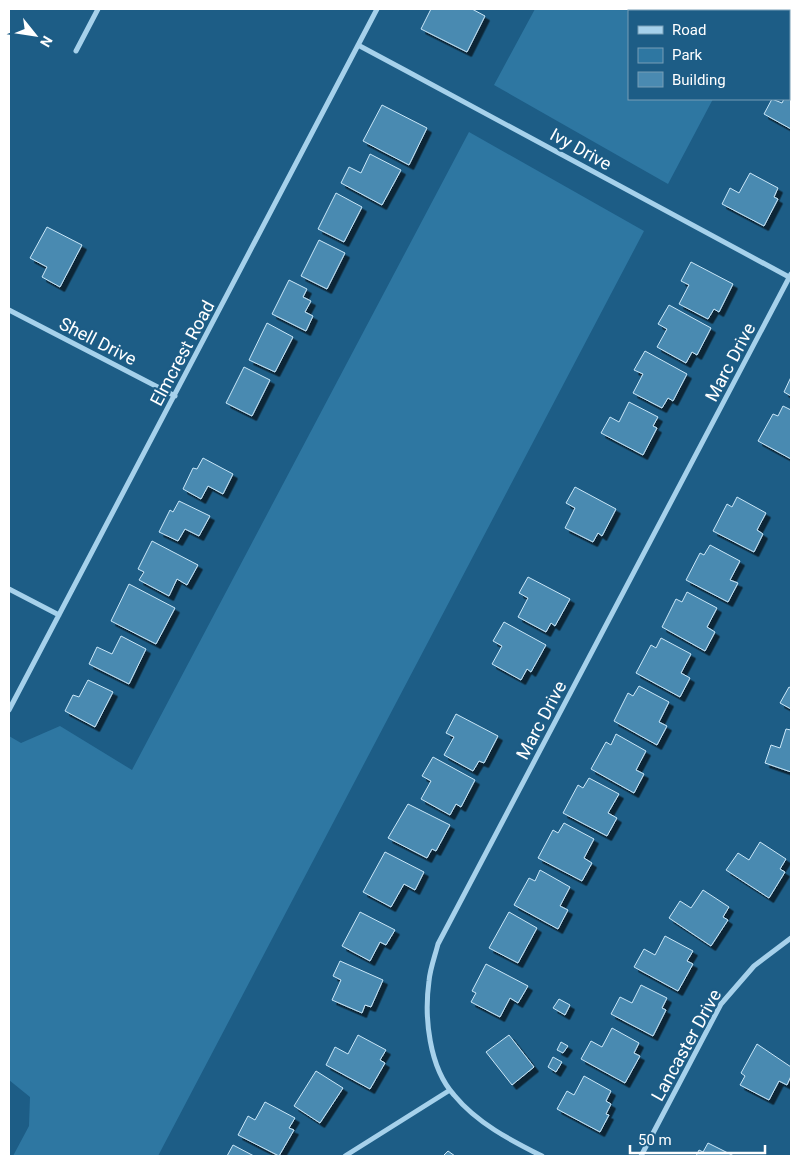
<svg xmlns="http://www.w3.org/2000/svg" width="800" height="1165" font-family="Roboto,sans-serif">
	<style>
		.green { fill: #2e77a2 }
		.building { fill: #4a8ab1; stroke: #cae7f8; filter: url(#shadow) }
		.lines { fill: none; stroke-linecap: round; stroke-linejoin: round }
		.street { stroke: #a6d1eb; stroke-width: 5 }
		.labels { text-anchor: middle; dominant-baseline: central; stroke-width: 4.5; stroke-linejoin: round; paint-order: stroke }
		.street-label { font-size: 18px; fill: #fff; stroke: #1d5d86 }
	</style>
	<defs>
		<filter id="shadow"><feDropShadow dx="4.5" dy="4.5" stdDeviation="0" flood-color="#0009"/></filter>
	</defs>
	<rect width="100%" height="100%" fill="#1d5d86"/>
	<!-- green -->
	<path class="green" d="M535,9H761L759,11H629V99H713L668,184L494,85Z
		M469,132L644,231L158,1156H13L29,1126L30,1097L9,1080V736L21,743L60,726L132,770Z"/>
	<!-- building -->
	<path class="building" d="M431,9H472L485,16L467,52L421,29Z
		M791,84V129L764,114L772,99L782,103L784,99H789Z
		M382,105L427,128L409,165L363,141Z
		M370,154L401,170L382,205L341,183L349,167L361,173Z
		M750,173L778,188L774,197L778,199L764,226L722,204L730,188L739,193Z
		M336,193L362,207L344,242L318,229Z
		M47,227L82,245L60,287L42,277L47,267L30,258Z
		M319,240L345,253L327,289L301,276Z
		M691,262L733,284L719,312L714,309L708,319L679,304L689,285L681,281Z
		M289,280L307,289L303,297L311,301L305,312L313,316L306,331L272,314Z
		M669,305L711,328L697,355L692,352L686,363L657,347L667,329L658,324Z
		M267,323L293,337L275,372L249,360Z
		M645,351L687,374L673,401L668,398L662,408L633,393L643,374L634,370Z
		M244,367L270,380L252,416L226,403Z
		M791,377V396L784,392Z
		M629,402L658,417L653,426L657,428L643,455L601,433L610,417L619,422Z
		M783,406L791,410V459L758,441L773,414L778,416Z
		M203,458L233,474L223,494L208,486L201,499L183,489L193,468L197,469Z
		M575,487L616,509L602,536L598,533L593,542L565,528L575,508L566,503Z
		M737,497L766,513L757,530L763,534L754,552L713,531L727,504L732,507Z
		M179,501L210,516L199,536L185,529L178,541L159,532L170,510L173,512Z
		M152,541L198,565L187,585L177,579L169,596L139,580L144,572L138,569Z
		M710,545L740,561L730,580L738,583L728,602L686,580L700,553L704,555Z
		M528,577L570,599L555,626L551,623L546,632L518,617L528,598L519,593Z
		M129,584L175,608L156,644L111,621Z
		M687,592L717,608L707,627L715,632L705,651L662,627L676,599L682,602Z
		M504,622L546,645L531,672L527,669L521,680L492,664L502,646L493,641Z
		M121,636L146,649L129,684L89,664L97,647L112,654Z
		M661,638L691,654L681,673L690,678L680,697L636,673L651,645L656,648Z
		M88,680L113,692L95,727L65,711L73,695L79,697Z
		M639,686L669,702L659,722L667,726L657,745L614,721L628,693L633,696Z
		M789,687L791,688V709L780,703Z
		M456,714L498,736L484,763L479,761L473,771L444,755L454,737L446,733Z
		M786,729L791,730V772L765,763L771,745L780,748Z
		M616,734L646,751L636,770L644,774L634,793L591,769L606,742L611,745Z
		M433,757L475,780L461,807L456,804L450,815L421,799L431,781L422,776Z
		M589,778L619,794L608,813L617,818L607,836L563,813L578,785L583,788Z
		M408,804L450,825L436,851L432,849L427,858L388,838Z
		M564,823L594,839L584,858L592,863L582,881L538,858L553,830L558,833Z
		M760,842L786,859L780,869L785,872L769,898L726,870L738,853L749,860Z
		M385,852L424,872L415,890L404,884L391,907L363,892Z
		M540,870L570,887L560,906L568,910L558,929L514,905L529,878L535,881Z
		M703,890L729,907L723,917L728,920L711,946L669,918L680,901L691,908Z
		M360,912L395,930L386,945L380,942L370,961L342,946Z
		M509,912L537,928L518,963L489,948Z
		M665,936L693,951L687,961L693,964L678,991L634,967L644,949L655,955Z
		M340,961L383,980L371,1007L365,1005L362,1013L332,1000L341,980L333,976Z
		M486,964L528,986L518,1003L510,998L500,1017L471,1002L476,993L472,991Z
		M641,985L667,998L662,1008L666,1010L653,1036L611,1014L620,997L632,1003Z
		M559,999L570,1005L565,1015L553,1008Z
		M612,1028L639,1043L634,1053L640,1056L625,1083L581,1059L591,1041L602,1047Z
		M358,1035L386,1050L380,1060L385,1063L370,1089L326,1065L335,1047L348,1054Z
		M509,1035L534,1067L512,1085L486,1052Z
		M561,1042L568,1046L563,1053L557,1050Z
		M757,1044L791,1067V1076L787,1085L779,1081L769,1100L740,1085L745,1076L741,1073Z
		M553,1057L562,1062L556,1072L548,1067Z
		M316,1071L343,1088L320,1123L294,1106Z
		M584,1076L611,1091L606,1101L611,1104L606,1114L609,1115L600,1132L557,1109L567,1091L574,1095Z
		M265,1102L295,1118L289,1128L294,1130L279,1156L238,1135L248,1116L255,1120Z
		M708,1143L734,1156H696L699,1150L703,1152Z
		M233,1145L254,1156H227Z
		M448,1151L455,1156H443Z"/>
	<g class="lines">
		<!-- street -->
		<path class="street" d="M358,45C502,122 645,201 789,277
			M76,51L98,9
			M9,310L175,396
			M9,589L59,615
			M9,710L377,9
			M345,1156L450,1090
			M542,1156C510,1140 477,1123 454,1095C429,1067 424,1017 429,981C430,969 435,956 438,944L791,274
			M641,1156L721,1004L754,966L791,938"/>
	</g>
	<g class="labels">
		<!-- street labels -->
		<g class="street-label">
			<text transform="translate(581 149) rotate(29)">Ivy Drive</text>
			<text transform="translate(98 341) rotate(27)">Shell Drive</text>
			<text transform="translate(182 353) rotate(-62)">Elmcrest Road</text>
			<text transform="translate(730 362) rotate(-62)">Marc Drive</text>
			<text transform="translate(541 720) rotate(-62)">Marc Drive</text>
			<text transform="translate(686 1045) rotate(-61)">Lancaster Drive</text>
		</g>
	</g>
	<!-- border -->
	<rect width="800" height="1165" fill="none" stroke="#ffffff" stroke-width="20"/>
	<!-- legend -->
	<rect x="628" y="10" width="162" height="90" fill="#1d5d86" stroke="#779eb6"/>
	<rect x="638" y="26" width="25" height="8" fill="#a6d1eb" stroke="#779eb6"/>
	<text x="672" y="35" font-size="15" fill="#ffffff">Road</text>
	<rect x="638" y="48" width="25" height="15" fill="#2e77a2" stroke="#779eb6"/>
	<text x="672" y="60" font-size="15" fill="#ffffff">Park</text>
	<rect x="638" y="72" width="25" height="15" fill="#4a8ab1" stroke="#779eb6"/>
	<text x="672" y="85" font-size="15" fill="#ffffff">Building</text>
	<!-- north arrow -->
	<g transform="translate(35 35) rotate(120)" stroke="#1d5d86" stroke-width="4" paint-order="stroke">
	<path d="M0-4L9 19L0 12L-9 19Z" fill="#ffffff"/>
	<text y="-8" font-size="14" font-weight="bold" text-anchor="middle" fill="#ffffff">N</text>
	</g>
	<!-- scale -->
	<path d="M630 1145v8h135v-8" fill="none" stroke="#ffffff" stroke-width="2.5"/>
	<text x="638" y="1145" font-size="15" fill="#ffffff" stroke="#1d5d86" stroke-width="4" paint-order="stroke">50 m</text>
</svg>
